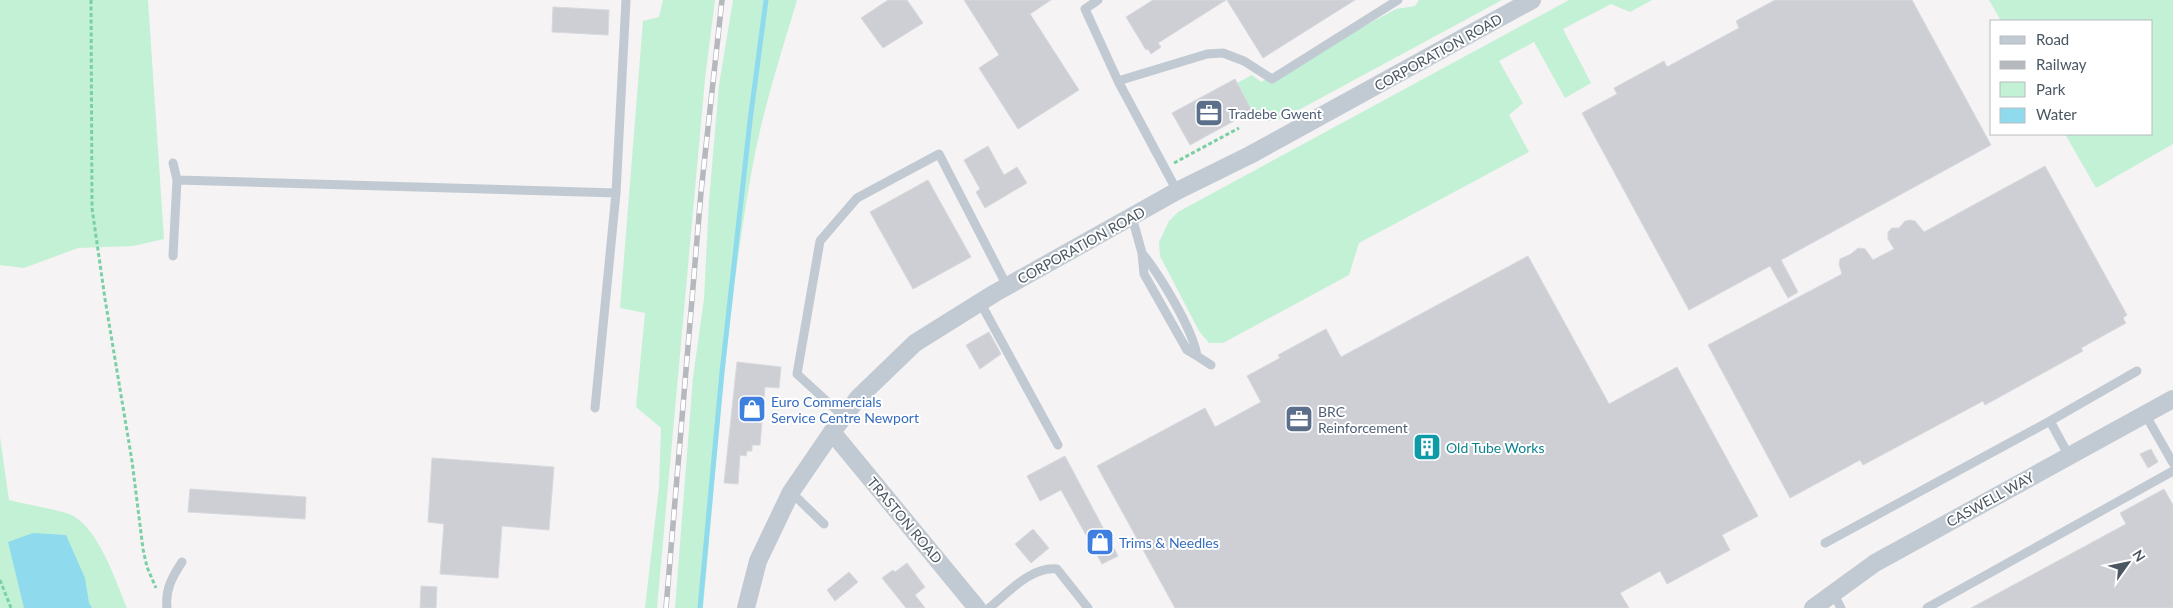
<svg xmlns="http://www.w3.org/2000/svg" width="2173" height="608" font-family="Lato,sans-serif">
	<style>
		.green { fill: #c3f1d5 }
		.water { fill: #90daee }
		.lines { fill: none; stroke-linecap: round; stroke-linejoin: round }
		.stream { stroke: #90daee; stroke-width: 5 }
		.building { fill: #cdcfd5; stroke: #d7d9de }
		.path { stroke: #7ad0a6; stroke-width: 3; stroke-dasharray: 4 2.5; stroke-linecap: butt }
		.service { stroke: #c1cad2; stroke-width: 9 }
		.minor { stroke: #c1cad2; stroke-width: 18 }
		.rail-casing { stroke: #b5b8bd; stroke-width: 5.5 }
		.rail { stroke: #fff; stroke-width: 4; stroke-dasharray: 11; stroke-linecap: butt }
		.labels { text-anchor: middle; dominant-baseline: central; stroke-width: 4; stroke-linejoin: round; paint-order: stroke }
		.street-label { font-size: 14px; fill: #4a5661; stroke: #fff }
		.service-label { font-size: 14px; fill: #4e5e75; stroke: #fff; text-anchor: start }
		.shop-label { font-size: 14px; fill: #366cbe; stroke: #fff; text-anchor: start }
		.culture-label { font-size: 14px; fill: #0d838f; stroke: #fff; text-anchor: start }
	</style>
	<rect width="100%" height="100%" fill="#f5f3f3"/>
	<!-- green -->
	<path class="green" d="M0,0H148L164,239L133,246L78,248L24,268L0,265Z
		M663,0H715L705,79L657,608H645L659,487L661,428L636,407L645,313L620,308L643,21L659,17Z
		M733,0H797C781,54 763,109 753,164C726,311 717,460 703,608H675L693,377L704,299L709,201L719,85Z
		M1419,0H1502L1282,119L1267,121L1252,111L1237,83L1252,75L1261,82L1396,9L1415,6Z
		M1569,0H1652L1630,12L1611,4L1563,29L1591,83L1565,98L1534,42L1499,61L1523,103L1509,115L1529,152L1359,243L1349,275L1223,343H1209L1199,331L1160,256L1159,242L1169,221L1178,212Z
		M1989,0H2173V144L2096,188L2065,134H2152V21H2001Z
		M0,437L9,500C29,505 50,508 69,514C98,525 116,582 127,608H0Z"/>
	<!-- water -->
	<path class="water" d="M33,533L66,535L85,578L89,603L92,608H24L8,542Z"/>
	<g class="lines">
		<!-- stream -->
		<path class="stream" d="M700,608L722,372L750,121L766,0"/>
	</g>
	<!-- building -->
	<path class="building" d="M888,0H907L923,23L883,48L861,18Z
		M964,0H1051L1030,14L1079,90L1018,129L979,68L999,55Z
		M1153,0H1226L1158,43L1161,47L1151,54L1148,49L1146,50L1126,17Z
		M1227,0H1355L1263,58Z
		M1775,0H1912L1991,145L1781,260L1798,292L1788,298L1770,266L1689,310L1582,113L1617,94L1614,88L1664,61L1667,67L1739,28L1736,21Z
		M553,7L609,10L608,35L552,32Z
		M1235,79L1252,111L1190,145L1172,113Z
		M988,146L1004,175L1017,167L1027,183L985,208L976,192L980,189L964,160Z
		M2045,166L2127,315L2123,318L2126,323L2081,348L2083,351L1985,405L1983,401L1863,465L1860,460L1790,498L1708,345L1842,274L1839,264L1840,259L1851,254L1858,248L1865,249L1873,260L1894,249L1888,239V232L1892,228H1899L1905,221L1910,220L1915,221L1924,232Z
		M928,180L971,257L913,289L870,212Z
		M1528,256L1609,404L1677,367L1758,516L1722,535L1730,550L1667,584L1660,571L1620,593L1629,608H1175L1097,466L1205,408L1215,427L1261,402L1247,376L1280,358L1278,355L1326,329L1341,357Z
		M989,332L1001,354L980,369L966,345Z
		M737,362L781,367L779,388L765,387L760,445H752V451H747L746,456L740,455L738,484L724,483Z
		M2151,449L2158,462L2148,468L2140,454Z
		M1065,456L1118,556L1102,564L1061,490L1040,501L1027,476Z
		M432,458L554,467L549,530L502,526L498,578L440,574L444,524L428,522Z
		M190,489L306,497L305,519L188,512Z
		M2164,489L2173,505V608H1971L2126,524L2120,513Z
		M1033,529L1049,548L1031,563L1015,544Z
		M907,563L925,587L915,595L925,608H906L882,578L893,570L895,572Z
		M849,572L858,582L835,601L827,590Z
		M421,586L437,587L436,608H420Z"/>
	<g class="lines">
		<!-- path -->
		<path class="path" d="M91,0L92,208L105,299L132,461L143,549L147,567L156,588
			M1174,163L1239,128
			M0,580L11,608"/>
		<!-- service -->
		<path class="service" d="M1098,0L1085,9L1118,81L1177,191
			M1118,81L1207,54L1223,53L1244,61L1272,79L1398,0
			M173,163L177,180L173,256
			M177,180L616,193
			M1132,217L1142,253L1144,274L1187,350L1197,356C1193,329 1159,274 1142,253
			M980,302L1058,445
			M1197,356L1211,365
			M595,408L616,193L626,0
			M2145,414L2173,463
			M844,417L797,374L820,241L857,198L939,154L1007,286
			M2050,421L2137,371
			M791,492L824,524
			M1825,543L2050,421L2069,456
			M1833,593L1841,608
			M167,608C165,590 172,577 182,562
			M989,608C1008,593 1031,566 1057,569L1088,608
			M1927,608L2173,471"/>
		<!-- minor -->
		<path class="minor" d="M832,432L977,608
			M746,608L758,561L791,492L832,432L858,398L915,343L995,293L1177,191L1250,155L1532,0
			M1813,608L1875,563L2173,399"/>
		<defs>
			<path id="rail" d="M666,608L701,192L722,0"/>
		</defs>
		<!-- rail casing -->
		<use href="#rail" class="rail-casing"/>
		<!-- rail -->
		<use href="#rail" class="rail"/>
	</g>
	<!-- icons -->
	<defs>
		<symbol id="office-square" viewBox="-11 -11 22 22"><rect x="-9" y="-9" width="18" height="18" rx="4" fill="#5c6f8a" stroke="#fff"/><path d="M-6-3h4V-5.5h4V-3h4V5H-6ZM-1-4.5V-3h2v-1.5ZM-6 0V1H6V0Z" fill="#fff"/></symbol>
		<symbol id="shop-square" viewBox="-11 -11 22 22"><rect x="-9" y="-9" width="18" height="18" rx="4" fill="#3f7fe0" stroke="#fff"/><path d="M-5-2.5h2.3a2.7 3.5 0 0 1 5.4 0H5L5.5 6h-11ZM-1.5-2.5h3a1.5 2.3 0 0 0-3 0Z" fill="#fff"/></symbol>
		<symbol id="building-square" viewBox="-11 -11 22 22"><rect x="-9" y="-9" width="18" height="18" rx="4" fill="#0f9aa8" stroke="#fff"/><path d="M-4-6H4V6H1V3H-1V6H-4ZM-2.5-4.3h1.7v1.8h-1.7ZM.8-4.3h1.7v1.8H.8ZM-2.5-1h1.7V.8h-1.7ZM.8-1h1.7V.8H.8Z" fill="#fff"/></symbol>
	</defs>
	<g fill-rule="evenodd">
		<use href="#office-square" x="1193" y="97" width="32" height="32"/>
		<use href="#shop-square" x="736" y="393" width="32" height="32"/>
		<use href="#office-square" x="1283" y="403" width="32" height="32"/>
		<use href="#building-square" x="1411" y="431" width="32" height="32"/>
		<use href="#shop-square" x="1084" y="526" width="32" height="32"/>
	</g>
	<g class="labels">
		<!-- street labels -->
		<g class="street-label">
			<text transform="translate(1438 52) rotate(-29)">CORPORATION ROAD</text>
			<text transform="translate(1081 245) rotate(-29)">CORPORATION ROAD</text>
			<text transform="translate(1990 499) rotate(-29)">CASWELL WAY</text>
			<text transform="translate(905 520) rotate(50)">TRASTON ROAD</text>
		</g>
		<!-- service labels -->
		<g class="service-label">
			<text x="1228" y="113">Tradebe Gwent</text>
			<text x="1318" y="411">BRC<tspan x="1318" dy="16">Reinforcement</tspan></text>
		</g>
		<!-- shop labels -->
		<g class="shop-label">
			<text x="771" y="401">Euro Commercials<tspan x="771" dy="16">Service Centre Newport</tspan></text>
			<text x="1119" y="542">Trims &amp; Needles</text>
		</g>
		<!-- culture labels -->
		<g class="culture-label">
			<text x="1446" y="447">Old Tube Works</text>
		</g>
	</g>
	<!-- legend -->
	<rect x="1990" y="20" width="162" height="115" fill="#ffffff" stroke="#b7bbc0"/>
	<rect x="2000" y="36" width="25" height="8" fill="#c1cad2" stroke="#b7bbc0"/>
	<text x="2036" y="45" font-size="15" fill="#4a5661">Road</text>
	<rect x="2000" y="61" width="25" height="8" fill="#b5b8bd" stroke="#b7bbc0"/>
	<text x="2036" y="70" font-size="15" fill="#4a5661">Railway</text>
	<rect x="2000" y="82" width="25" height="15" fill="#c3f1d5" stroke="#b7bbc0"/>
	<text x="2036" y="95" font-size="15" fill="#4a5661">Park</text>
	<rect x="2000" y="108" width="25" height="15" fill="#90daee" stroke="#b7bbc0"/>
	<text x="2036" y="120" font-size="15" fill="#4a5661">Water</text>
	<!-- north arrow -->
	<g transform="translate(2128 563) rotate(57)" stroke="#ffffff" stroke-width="4" paint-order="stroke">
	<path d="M0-4L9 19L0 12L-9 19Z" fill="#4a5661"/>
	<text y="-8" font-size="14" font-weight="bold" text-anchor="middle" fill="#4a5661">N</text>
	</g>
</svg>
